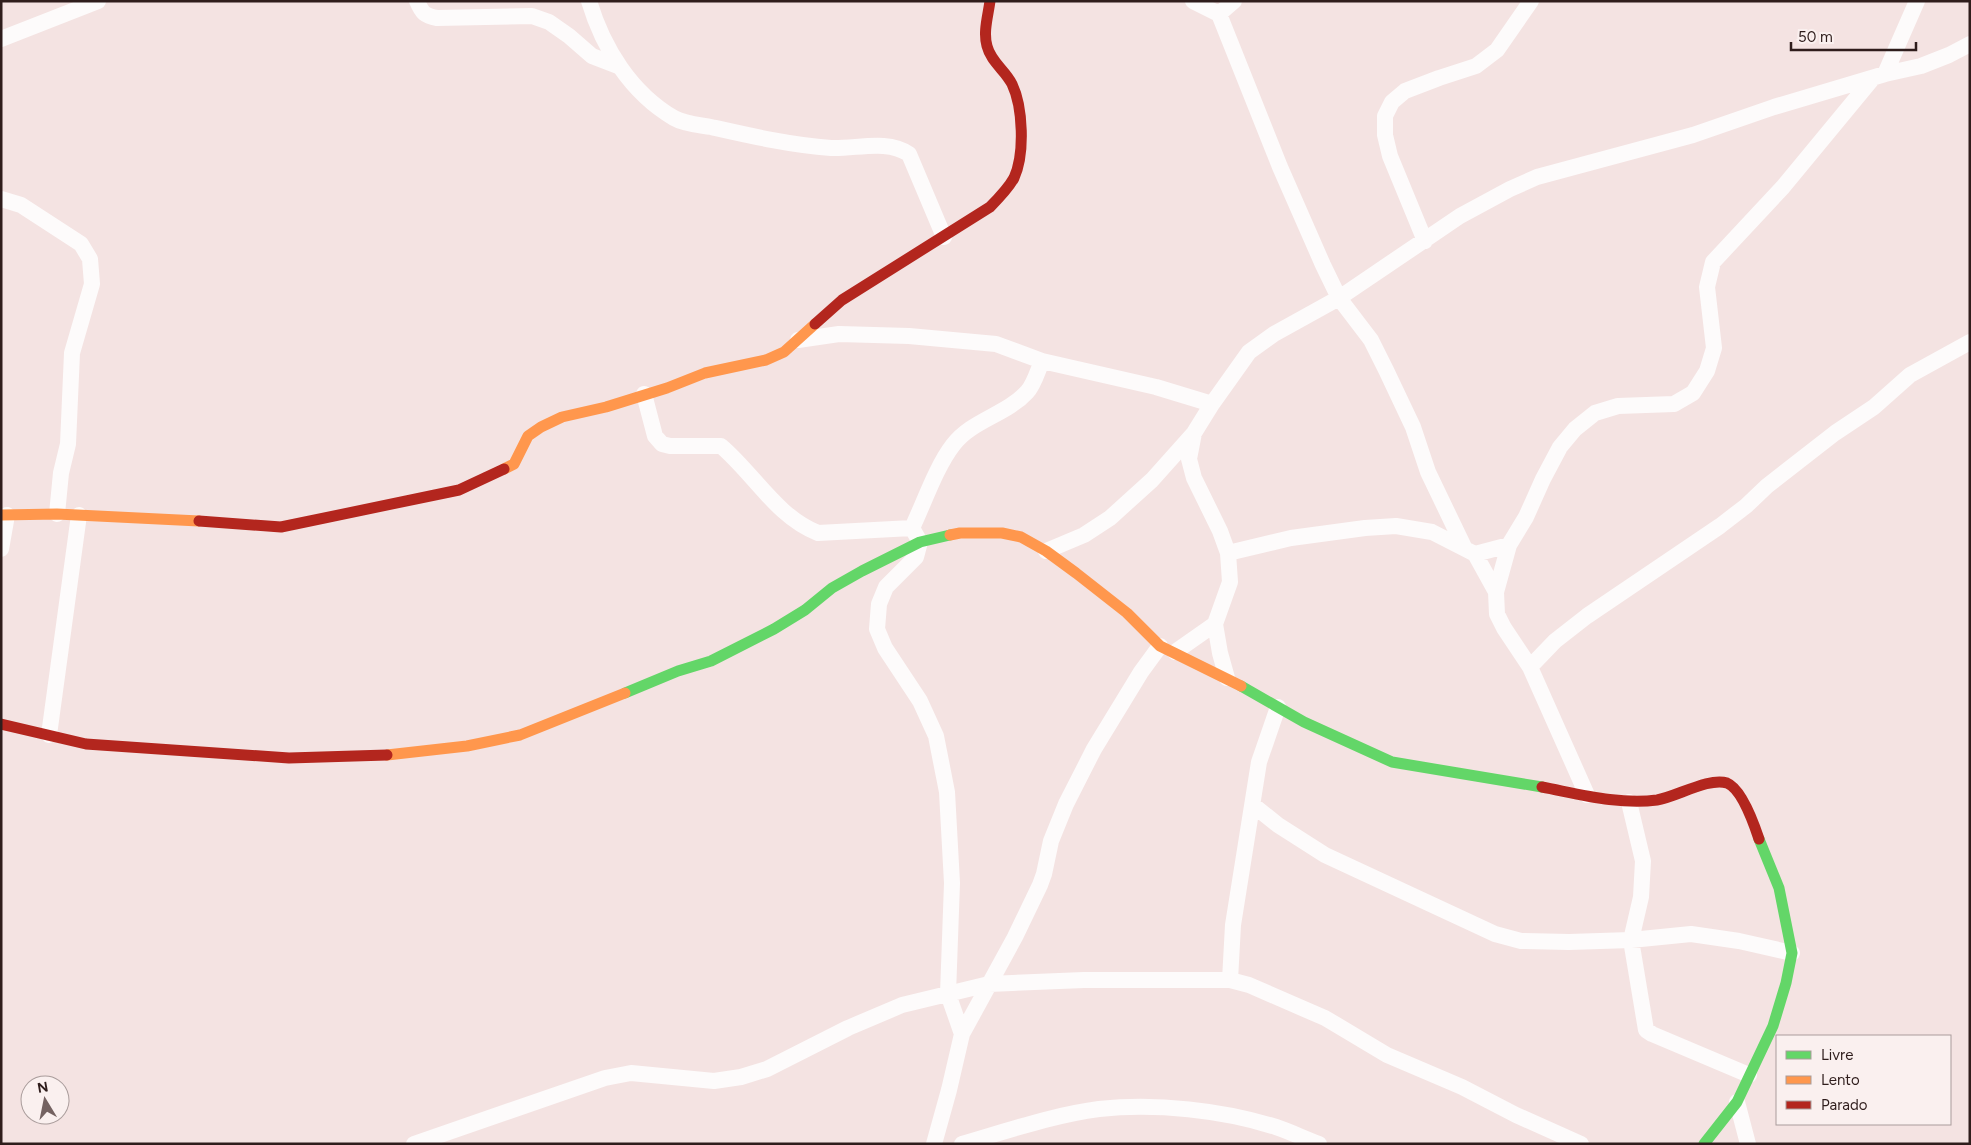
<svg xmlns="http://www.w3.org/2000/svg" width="1971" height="1145" font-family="Figtree,sans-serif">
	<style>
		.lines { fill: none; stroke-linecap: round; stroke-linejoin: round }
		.street { stroke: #fdfbfb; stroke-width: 16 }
		.fast { stroke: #63d668; stroke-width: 11 }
		.slow { stroke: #ff974d; stroke-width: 11 }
		.jam { stroke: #b3261e; stroke-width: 11 }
	</style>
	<rect width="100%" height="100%" fill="#f4e3e2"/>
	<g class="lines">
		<!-- street -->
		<path class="street" d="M417,1C422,13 425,16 437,18L532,16L549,22L569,36L592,56L618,66
			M589,1C603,48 631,93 674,118C684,124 700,125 711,127C751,136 790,145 831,148C857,149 887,139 909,154L944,237
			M1193,1L1219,14L1280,167L1323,265L1339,298L1371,340L1386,370L1413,427L1428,472L1464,547
			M1219,14L1234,1
			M1,39L98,1
			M1885,74L1917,1
			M1,199L21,205L81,244L90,259L92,284L72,353L68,444L61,473L57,514
			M1425,241L1390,156L1385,135V116L1392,102L1405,91L1439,78L1476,66L1497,50L1531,1
			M798,340L839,334L909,336L996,344L1042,361L1156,387L1212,404
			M644,394L655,436L662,444L670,446H721C754,474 777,517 818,533L912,528
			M1194,433L1189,459L1194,478L1220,531L1228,553L1230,582L1215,624L1220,653L1227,678
			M912,528L920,542L916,557L886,587L879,604L877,629L885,648L920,701L936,736L947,792L952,883L948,994L962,1034
			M912,528C924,503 936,467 953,445C972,420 1006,415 1027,392C1034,385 1038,370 1042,361
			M1,549L7,515
			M1046,551L1084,535L1110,518L1152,480L1194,433L1212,404L1249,352L1274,334L1339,298L1460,216L1510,189L1537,177L1693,135L1774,107L1885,74L1921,66L1949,55L1970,44
			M1228,553L1291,538L1365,528L1396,526L1432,532L1475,554L1496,592
			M1475,554L1509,545
			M1175,652L1215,624
			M1530,667L1555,641L1587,616L1720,526L1746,506L1767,486L1835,433L1874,407L1910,375L1970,342
			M49,735L79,515
			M1587,795L1530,667L1504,628L1497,614L1496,592L1509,545L1526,517L1543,479L1560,447L1575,429L1595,413L1618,406L1674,404L1693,393L1707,371L1714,348L1707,287L1713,262L1783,187L1873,78
			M1629,802L1643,861L1641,897L1631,940L1646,1030L1652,1034L1749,1075
			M1253,805L1278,825L1325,855L1495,934L1521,941L1569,942L1631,940L1691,934L1739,941L1792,953
			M1230,980L1233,925L1259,762L1278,707
			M1737,1102L1748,1144
			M414,1144L605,1078L631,1073L714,1081L741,1077L767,1069L848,1028L902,1005L989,984L1084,980H1230L1249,985L1325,1018L1387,1055L1462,1087L1516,1115L1581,1144
			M934,1144L949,1090L962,1034L1015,937L1040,885L1044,874L1051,841L1066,804L1094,749L1141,672L1160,646
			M962,1144C1007,1131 1053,1115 1099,1109C1156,1103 1222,1110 1276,1127C1291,1132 1305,1139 1319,1144"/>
		<!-- fast -->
		<path class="fast" d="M1241,686L1304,722L1392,762L1542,787
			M625,693L678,671L711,661L774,629L805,610L832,588L862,571L920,542L950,535
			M1704,1144L1737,1102L1773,1026L1786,983L1792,953L1779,888L1759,839"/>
		<!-- slow -->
		<path class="slow" d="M504,469L514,464L528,436L541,427L562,417L606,407L667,388L705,373L766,360L784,352L815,324
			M1,515L57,514L199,521
			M950,535L960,533H1002L1021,537L1046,551L1076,573L1127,613L1160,646L1241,686
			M387,755L467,746L520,735L625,693"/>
		<!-- jam -->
		<path class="jam" d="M815,324L842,300L990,207C999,198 1008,189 1014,178C1025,154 1023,107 1012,84C1005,70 991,62 987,46C983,32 988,16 990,1
			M199,521L281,527L459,490L504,469
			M1,724L86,744L289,758L387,755
			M1542,787C1579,794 1619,805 1657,800C1676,797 1709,777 1727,783C1742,789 1754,824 1759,839"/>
	</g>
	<!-- border -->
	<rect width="1971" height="1145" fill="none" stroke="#2f1d1c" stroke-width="5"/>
	<!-- legend -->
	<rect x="1776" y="1035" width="175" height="90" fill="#faf0ef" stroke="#a99c9b"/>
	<rect x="1786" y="1051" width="25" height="8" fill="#63d668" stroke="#a99c9b"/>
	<text x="1821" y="1060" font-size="15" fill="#2f1d1c">Livre</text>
	<rect x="1786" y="1076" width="25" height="8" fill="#ff974d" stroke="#a99c9b"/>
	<text x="1821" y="1085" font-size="15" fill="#2f1d1c">Lento</text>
	<rect x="1786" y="1101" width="25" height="8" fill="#b3261e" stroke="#a99c9b"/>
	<text x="1821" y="1110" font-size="15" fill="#2f1d1c">Parado</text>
	<!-- north arrow -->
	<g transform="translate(45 1100) rotate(350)"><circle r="24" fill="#faf0ef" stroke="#a99c9b"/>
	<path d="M0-4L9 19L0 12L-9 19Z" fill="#746261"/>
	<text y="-8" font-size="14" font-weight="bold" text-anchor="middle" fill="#2f1d1c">N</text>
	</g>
	<!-- scale -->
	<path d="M1791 42v8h125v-8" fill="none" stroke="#2f1d1c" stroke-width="2.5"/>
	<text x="1798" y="42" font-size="15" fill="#2f1d1c" stroke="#faf0ef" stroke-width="4" paint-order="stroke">50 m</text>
</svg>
